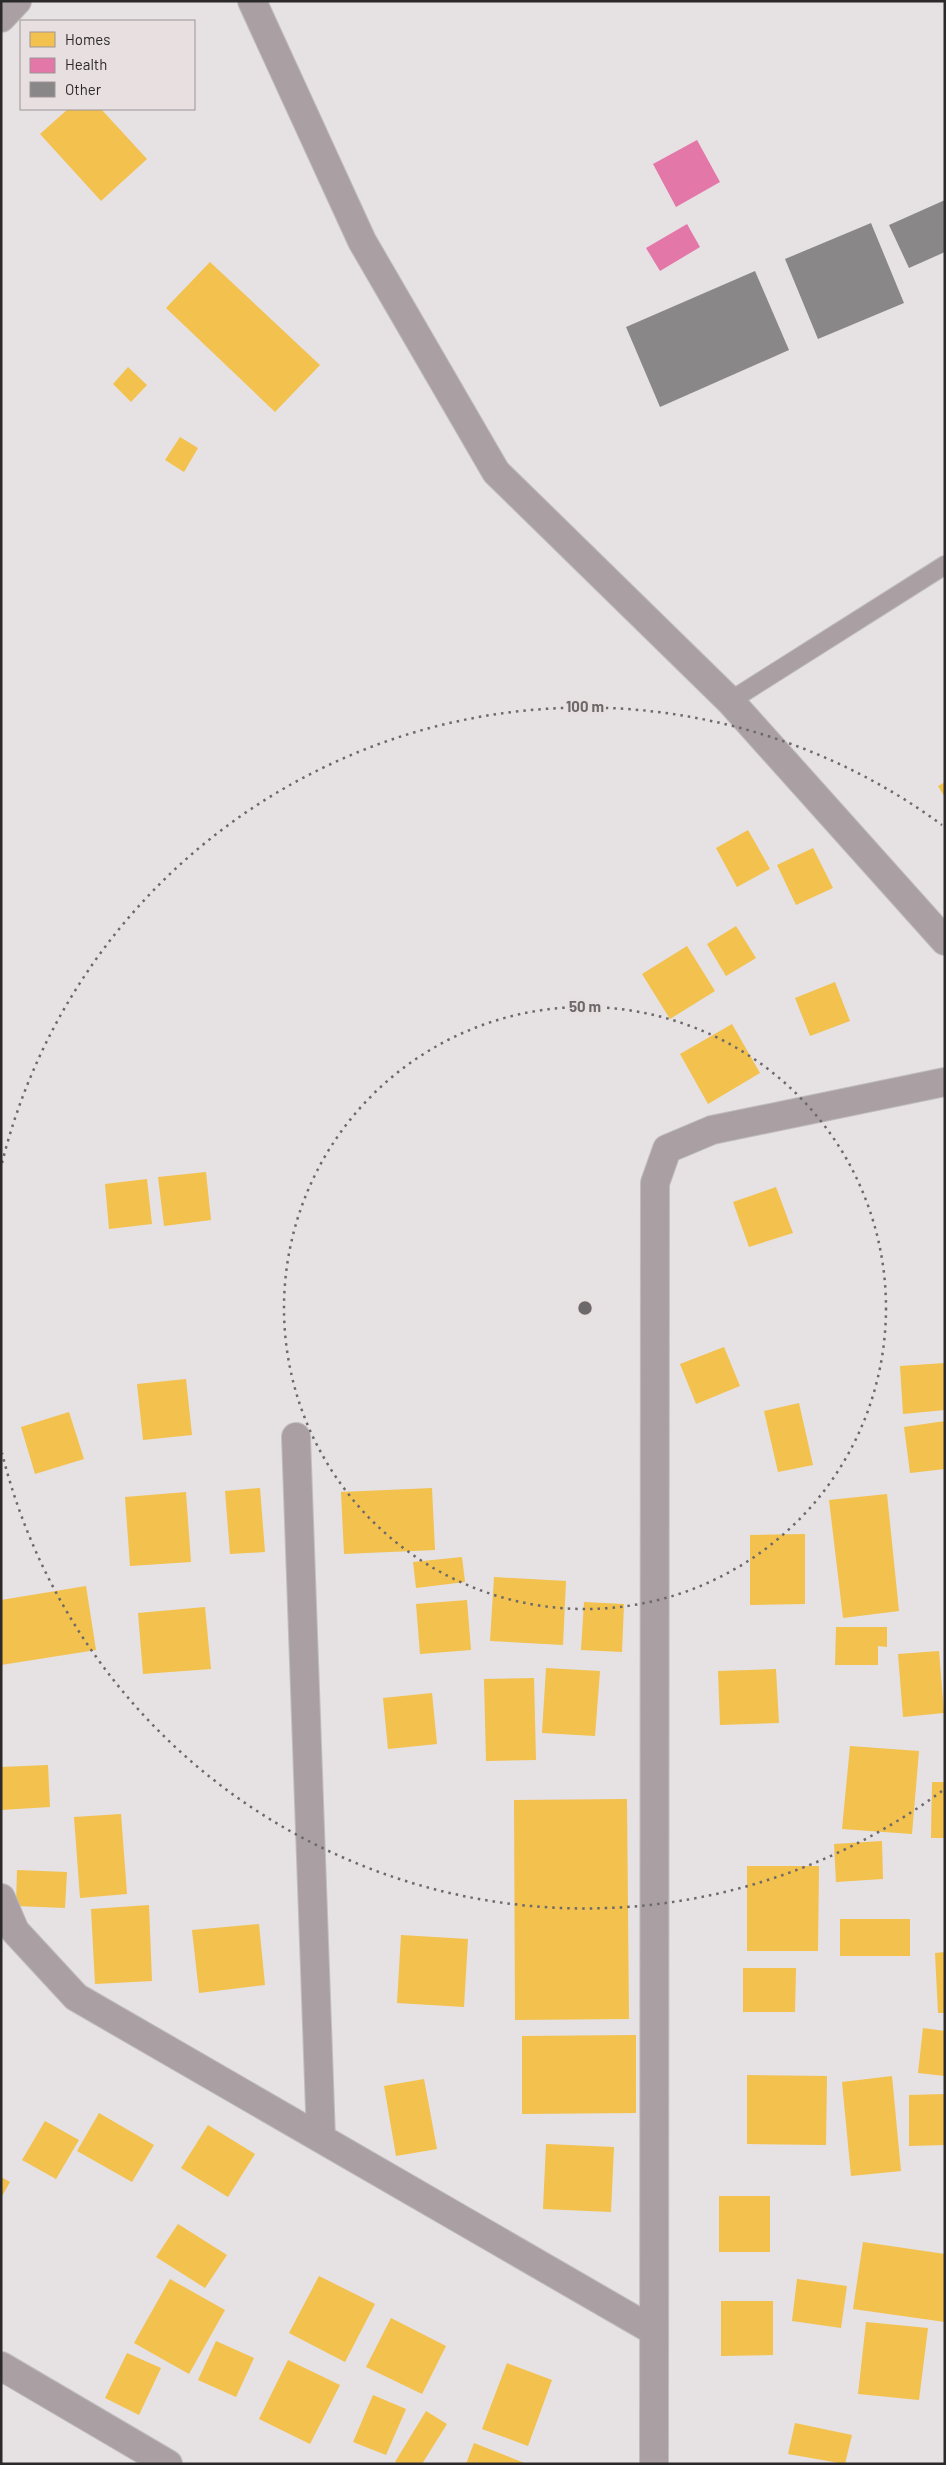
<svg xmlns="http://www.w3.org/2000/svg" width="946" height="2465" font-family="Barlow,sans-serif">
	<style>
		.homes { fill: #f2c14e }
		.health { fill: #e377a8 }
		.building { fill: #8a8788 }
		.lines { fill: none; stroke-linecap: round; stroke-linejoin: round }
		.lane-casing { stroke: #c0bdbe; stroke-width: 20 }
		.street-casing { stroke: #c0bdbe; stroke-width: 30 }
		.lane { stroke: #aaa0a3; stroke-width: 18 }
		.street { stroke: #aaa0a3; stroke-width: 28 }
		.ring { fill: none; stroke: #6d696a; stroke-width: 2.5; stroke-dasharray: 2.5 5 }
		.centre { fill: #6d696a; stroke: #e8dfe1; stroke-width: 2.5 }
		.ring-label { font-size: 15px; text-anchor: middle; font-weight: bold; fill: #6d696a; stroke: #e8dfe1; stroke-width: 5; stroke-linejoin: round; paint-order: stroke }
	</style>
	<rect width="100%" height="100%" fill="#e6e1e2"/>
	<!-- homes -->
	<path class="homes" d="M68,109H101L147,159L101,201L40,134Z
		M210,262L320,365L275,412L166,308Z
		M128,367L147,385L131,402L113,384Z
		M180,437L198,448L184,472L165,460Z
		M945,782V798L938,786Z
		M748,830L770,869L737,887L716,848Z
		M813,848L833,888L796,905L777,865Z
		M736,926L756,958L726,976L707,944Z
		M687,946L715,991L670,1019L642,974Z
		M835,982L850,1021L810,1036L795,998Z
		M732,1024L760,1073L708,1104L680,1054Z
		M206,1172L211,1220L164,1226L158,1177Z
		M147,1179L152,1224L109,1229L105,1184Z
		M776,1187L793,1233L749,1247L733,1202Z
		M724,1347L740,1386L696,1404L680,1364Z
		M945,1363V1410L903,1414L900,1366Z
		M186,1379L192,1435L143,1440L137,1384Z
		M799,1403L813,1465L778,1472L764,1411Z
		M69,1412L84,1459L35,1474L21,1427Z
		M945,1421V1469L910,1473L904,1427Z
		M260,1488L265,1552L230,1554L225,1491Z
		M432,1488L435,1550L344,1554L341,1492Z
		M186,1492L191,1562L130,1566L125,1497Z
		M887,1494L899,1611L843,1618L829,1500Z
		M805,1534V1604L750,1605V1535Z
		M462,1557L465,1582L416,1588L413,1562Z
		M494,1577L566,1581L563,1645L490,1641Z
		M86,1586L96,1650L1,1665V1600Z
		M467,1600L471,1650L420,1654L416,1604Z
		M584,1602L624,1604L622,1652L581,1650Z
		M205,1607L211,1669L143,1674L138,1613Z
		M836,1627H887V1647L878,1646V1665H835Z
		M939,1651L944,1713L903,1717L898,1654Z
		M546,1668L600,1671L595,1736L542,1733Z
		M776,1669L779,1723L720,1725L718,1671Z
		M534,1678L536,1760L486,1761L484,1679Z
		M432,1693L437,1744L388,1749L383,1698Z
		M850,1746L919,1751L912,1834L842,1829Z
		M48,1765L50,1807L1,1810V1767Z
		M932,1782H945V1838H931Z
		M627,1799L629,2019L515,2020L514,1800Z
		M121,1814L127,1894L80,1898L74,1817Z
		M882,1841L883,1879L836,1882L834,1844Z
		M747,1866H819L818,1951H747Z
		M17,1870L67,1872L65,1908L16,1906Z
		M149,1905L152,1981L95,1984L91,1909Z
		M840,1919H910V1956H840Z
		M259,1924L265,1985L199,1993L192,1930Z
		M401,1935L468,1939L464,2007L397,2003Z
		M945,1952V2013H938L935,1953Z
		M743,1968H796L795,2012H743Z
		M923,2028L945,2031V2076L918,2073Z
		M636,2035V2113L522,2114V2036Z
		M747,2075L827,2076L826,2145L747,2144Z
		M892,2076L901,2171L851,2176L842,2082Z
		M424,2079L437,2149L396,2156L384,2086Z
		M945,2094V2145L909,2146V2095Z
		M99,2113L154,2145L132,2182L77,2151Z
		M45,2121L79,2140L56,2179L22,2160Z
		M208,2125L255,2154L228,2197L181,2168Z
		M546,2144L614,2147L611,2212L543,2209Z
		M1,2177L10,2182L1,2198Z
		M719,2196H770V2252H719Z
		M178,2224L227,2255L205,2288L156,2257Z
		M863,2242L945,2254V2322L853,2309Z
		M319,2276L375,2304L345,2362L289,2333Z
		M170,2279L225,2310L189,2374L134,2343Z
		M797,2279L847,2286L841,2328L792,2321Z
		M721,2301H773V2355L721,2356Z
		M391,2318L446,2346L422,2394L366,2367Z
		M866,2322L928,2328L919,2400L858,2394Z
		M216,2341L254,2358L236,2397L198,2380Z
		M127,2353L161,2368L139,2415L105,2398Z
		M288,2360L340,2385L310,2444L259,2419Z
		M507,2363L552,2380L528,2446L482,2429Z
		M373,2395L406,2409L386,2455L353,2442Z
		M426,2411L447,2424L422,2464H399L395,2462Z
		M795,2423L852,2435L845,2464L788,2454Z
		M474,2443L527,2464H466Z"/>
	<!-- health -->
	<path class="health" d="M697,140L720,182L676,207L653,164Z
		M687,224L700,247L660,271L646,248Z"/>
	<!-- building -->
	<path class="building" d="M945,200V252L909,268L889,225Z
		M871,223L904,303L818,339L785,259Z
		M755,271L789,350L660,407L626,327Z"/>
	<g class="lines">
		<defs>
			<path id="lane" d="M730,701L945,565"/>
			<path id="street" d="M252,1L362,241L496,472L730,701L945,941
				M1,18L17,1
				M296,1437L321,2138
				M1,1898L15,1931L76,1997L654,2331
				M1,2366L168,2464
				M654,2464L655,1183L667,1149L712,1130L945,1082"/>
		</defs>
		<!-- lane casing -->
		<use href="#lane" class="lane-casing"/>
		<!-- street casing -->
		<use href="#street" class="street-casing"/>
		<!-- lane -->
		<use href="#lane" class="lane"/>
		<!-- street -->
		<use href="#street" class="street"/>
	</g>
	<!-- distance rings -->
	<g class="ring">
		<circle cx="585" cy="1308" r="301"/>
		<path d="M942 1791A601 601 0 0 1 2 1453M2 1163A601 601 0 0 1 942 825"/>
	</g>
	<circle cx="585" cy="1308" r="8" class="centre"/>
	<g class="ring-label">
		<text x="585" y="712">100 m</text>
		<text x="585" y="1012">50 m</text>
	</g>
	<!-- border -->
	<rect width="946" height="2465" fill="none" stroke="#2c292a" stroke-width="5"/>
	<!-- legend -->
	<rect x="20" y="20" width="175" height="90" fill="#e8dfe1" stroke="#9d9698"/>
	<rect x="30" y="32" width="25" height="15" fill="#f2c14e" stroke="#9d9698"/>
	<text x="65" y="45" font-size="15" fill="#2c292a">Homes</text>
	<rect x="30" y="58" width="25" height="15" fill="#e377a8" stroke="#9d9698"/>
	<text x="65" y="70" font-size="15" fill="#2c292a">Health</text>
	<rect x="30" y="82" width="25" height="15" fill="#8a8788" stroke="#9d9698"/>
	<text x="65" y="95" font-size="15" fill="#2c292a">Other</text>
</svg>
